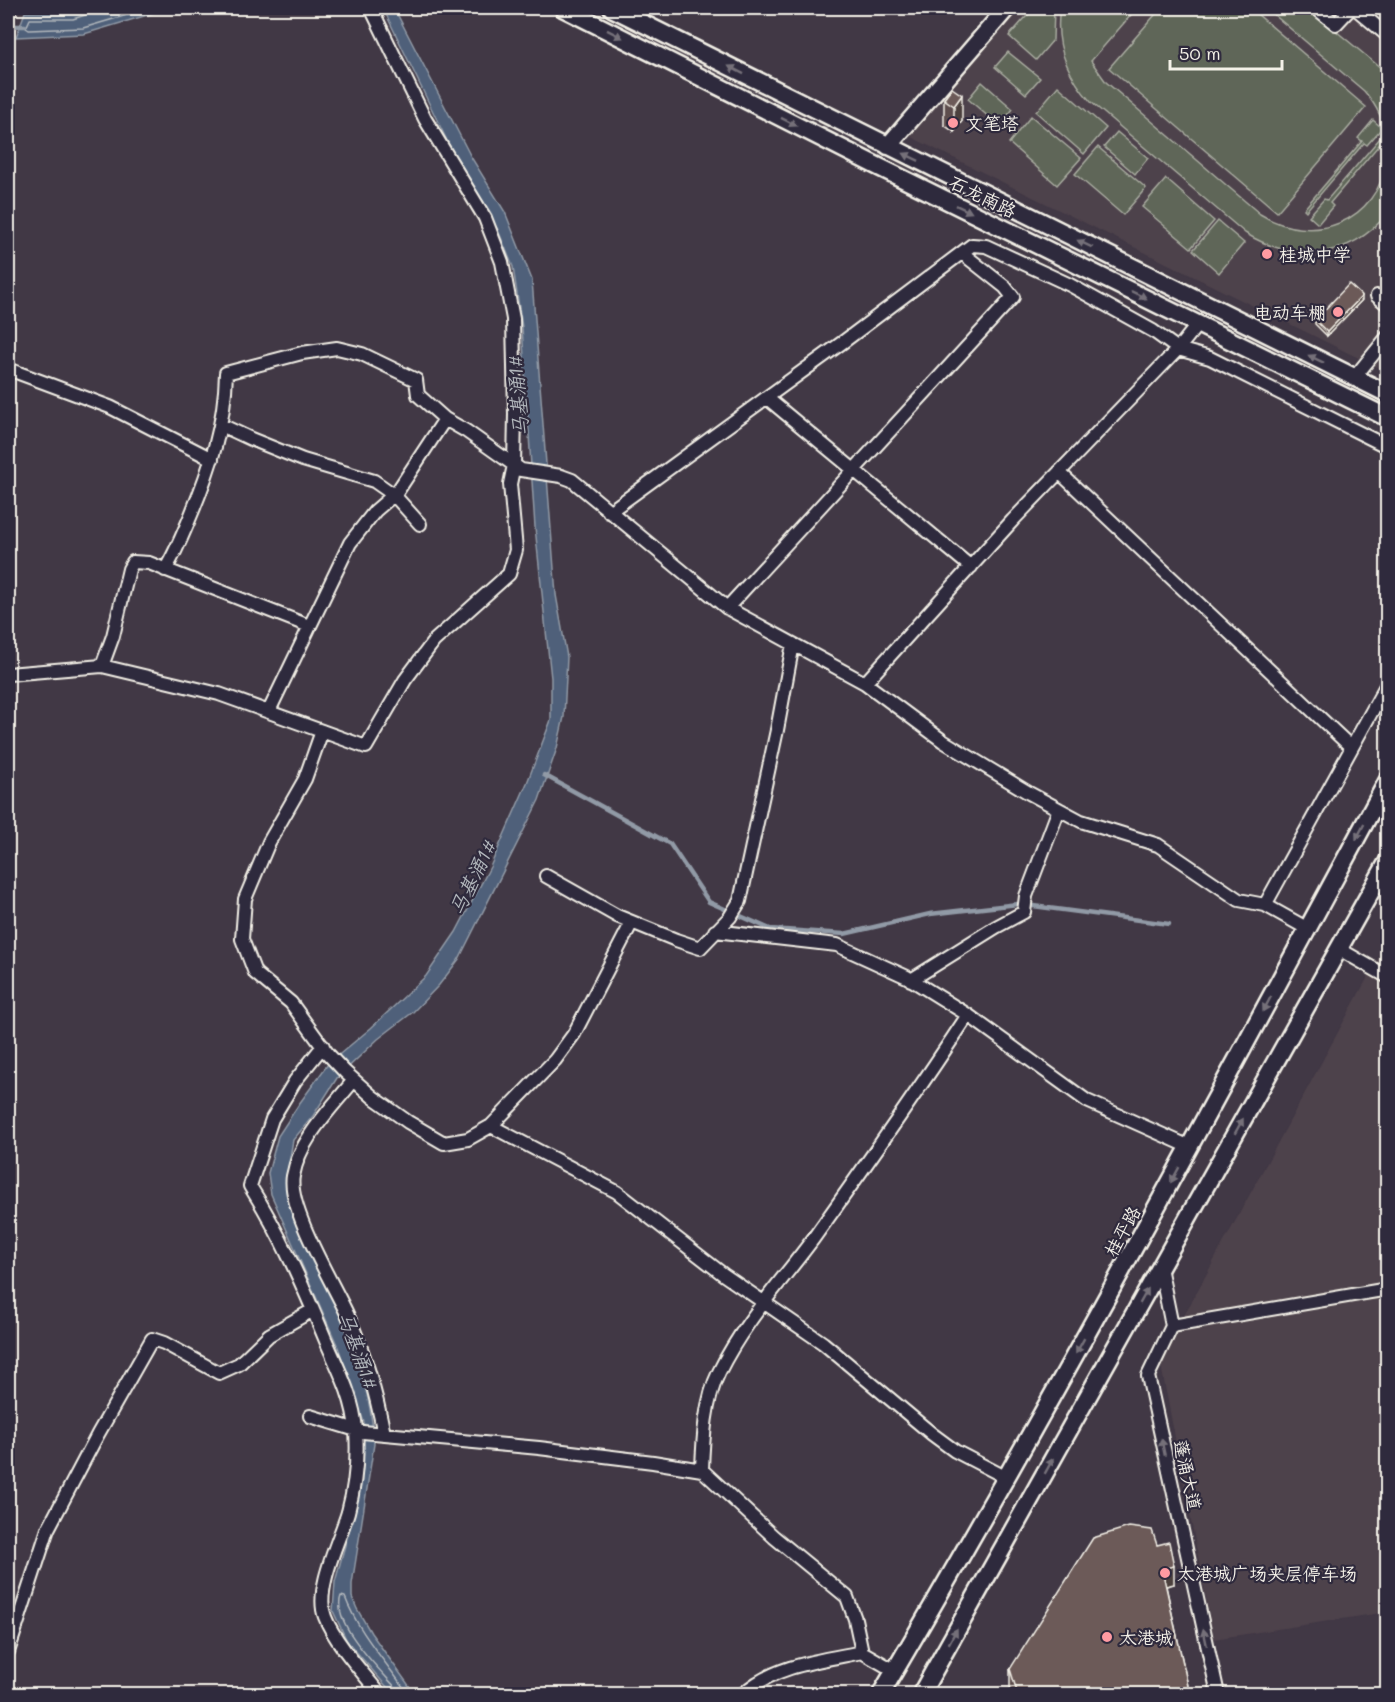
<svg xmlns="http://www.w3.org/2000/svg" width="1395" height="1702" font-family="Mali,'LXGW WenKai TC',sans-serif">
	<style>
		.built { fill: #4e424b }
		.green { fill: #5e6659; stroke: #a9aca0; stroke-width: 1.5 }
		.water { fill: #4f607a; stroke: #919aa6; stroke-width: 1.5 }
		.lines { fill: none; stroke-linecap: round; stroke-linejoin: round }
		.shore { stroke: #b2b7bc; stroke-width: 1.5 }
		.stream { stroke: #919aa6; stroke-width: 4.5 }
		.street-casing { stroke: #f4f1e8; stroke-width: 16 }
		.secondary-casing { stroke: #f4f1e8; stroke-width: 21 }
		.street { stroke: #2f2a3d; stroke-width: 12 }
		.secondary { stroke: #2f2a3d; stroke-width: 16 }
		.wall { fill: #5d4d4d; stroke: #f4f1e8; stroke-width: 1.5 }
		.shaded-wall { fill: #4c3f3e; stroke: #f4f1e8; stroke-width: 1.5 }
		.building { fill: #6c5a59; stroke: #f4f1e8; stroke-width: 1.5 }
		.oneway { fill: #747079 }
		.poi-dot { fill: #ff9aa2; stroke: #2f2a3d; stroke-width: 2 }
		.labels { text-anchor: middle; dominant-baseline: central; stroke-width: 4.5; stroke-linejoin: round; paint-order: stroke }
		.poi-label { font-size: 18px; fill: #f4f1e8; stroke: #2f2a3d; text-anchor: start }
		.street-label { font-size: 18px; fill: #f4f1e8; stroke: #2f2a3d }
		.water-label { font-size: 20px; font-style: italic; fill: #b2b7bc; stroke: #2f2a3d }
	</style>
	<rect width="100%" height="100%" fill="#413845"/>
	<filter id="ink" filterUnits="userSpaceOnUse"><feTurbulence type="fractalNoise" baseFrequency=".0167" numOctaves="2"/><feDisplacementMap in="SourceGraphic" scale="12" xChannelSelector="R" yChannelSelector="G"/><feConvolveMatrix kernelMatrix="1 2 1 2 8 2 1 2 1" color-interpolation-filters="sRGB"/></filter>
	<g filter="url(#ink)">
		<!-- built -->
		<path class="built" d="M1016,8H1387V372L907,135Z
			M1387,942V1612L1214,1639L1160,1360Z"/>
		<!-- green -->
		<path class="green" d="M1034,8H1054L1053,40L1036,60L1009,36Z
			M1060,8H1137L1091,61L1106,82L1260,214C1313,247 1378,223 1387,158V214C1349,260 1294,263 1245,233L1091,102C1067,75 1054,44 1060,8Z
			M1161,8H1250L1366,107L1277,212L1109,68Z
			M1266,8H1308L1387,73V141C1385,121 1377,106 1364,91Z
			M1008,52L1040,78L1026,94L995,67Z
			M982,82L1013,109L999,126L968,99Z
			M1058,86L1106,128L1084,154L1036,112Z
			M1031,116L1081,158L1057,185L1009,143Z
			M1373,120L1382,128L1367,145L1364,143L1306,211L1304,209L1362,141L1358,138Z
			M1117,132L1148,158L1135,174L1104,147Z
			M1381,137L1384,139L1330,203L1333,206L1318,224L1309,216L1324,199L1327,200Z
			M1098,147L1146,188L1123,215L1075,174Z
			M1166,179L1214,221L1191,248L1142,207Z
			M1218,221L1244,243L1219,273L1193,250Z"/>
		<!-- water -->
		<path class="water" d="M89,8H171L84,34L16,37L25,12L73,13Z
			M383,8H394L471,157L505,212L532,280L556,595L567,657L564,717L557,748L539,800L459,959L439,985L413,1012L378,1039L337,1078L313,1116L293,1140L286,1180L290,1204C324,1280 370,1360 374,1444L352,1584V1597L357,1609L371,1633L415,1694H393L347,1641L333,1611L335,1582L359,1494L365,1425L338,1347L271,1194L268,1173L278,1136L299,1104L328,1064L371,1028L426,976L456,932L490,867L527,783L551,720V678L535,527L522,327L513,267L498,230L452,151Z"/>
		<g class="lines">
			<!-- shore -->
			<path class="shore" d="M87,8L85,15L73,19H30L26,28L29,30L83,28L151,8
				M397,1694L396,1688C379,1669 331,1623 341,1596L345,1597C359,1634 387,1663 408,1694"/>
			<!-- stream -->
			<path class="stream" d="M13,26H25
				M544,775L670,844L709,902L770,929L844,934L930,914L1018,904L1169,924"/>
			<defs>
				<path id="street" d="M1316,8L1336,24L1351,8
					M1355,8L1388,36
					M8,13L10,8
					M1377,296L1388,305
					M8,369L110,407L212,459
					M1354,378L1388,336
					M767,398L971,567
					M221,425L251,439L303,460L374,481L394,495L420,524
					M1059,472L1351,747
					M609,512L843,342L972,245L986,246L1070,285L1153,331L1178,349L1210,358L1388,447
					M165,570C176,552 183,534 191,515C210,469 225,424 226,373L302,353L337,348L362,354L416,380L418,395L445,419L466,431L514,465L521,470L561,476L572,480L727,608L865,683L943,741L1029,793L1081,821L1158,845L1239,900L1265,905L1308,929
					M727,608L1013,297L1005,287L962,253
					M102,666L113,636L129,569L133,562L149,563L309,626
					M8,674L102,666L219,694L366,747L405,680L434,641L509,574L516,550L510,484L514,465L515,414L513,319L502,262L485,218L425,119L371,8
					M865,683L1013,520L1178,349L1198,324
					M269,711L350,543L375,511L397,492L445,419
					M322,731L305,779L269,842L245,899L242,939L255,973L291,1003L328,1054L345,1072L373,1097L408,1122L444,1143L468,1139L491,1126L555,1060L574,1034L632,922
					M546,876L617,916L676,940L700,948L730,917L740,901L777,730L793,644
					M1265,905L1388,682
					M715,931L837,945L907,977L968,1015L1087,1101L1190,1147
					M1339,949L1388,977
					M911,980L996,927L1024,912L1026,896L1059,809
					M323,1046L295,1081L272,1119L250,1186C281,1235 304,1288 326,1341C339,1370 354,1399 356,1431C358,1458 355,1486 348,1512C340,1539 314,1590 325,1617C334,1641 363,1673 380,1694
					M354,1080C331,1109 300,1138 293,1176C287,1208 333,1283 348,1316C365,1353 376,1393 384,1434
					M491,1126L617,1192L724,1275L823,1343L932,1434L955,1451L1007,1478
					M1160,1267L1172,1326L1148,1376L1218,1694
					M1172,1326L1388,1289
					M310,1416L363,1432L539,1448L653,1462L702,1470L774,1537L847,1597L855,1619L862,1652L895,1671
					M702,1470C703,1439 705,1400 719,1372C743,1323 781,1282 813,1239C866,1165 918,1091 968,1015
					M8,1652L48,1529L98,1434L152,1339L164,1343L219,1373L239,1364L269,1335L313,1310
					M743,1694C774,1665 823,1660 862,1652"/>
				<path id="secondary" d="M563,8L875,165L1388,418
					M612,8L1388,394
					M888,146L1007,8
					M881,1694C1058,1394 1222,1087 1388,780
					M921,1694L1388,861"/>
			</defs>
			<!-- street casing -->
			<use href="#street" class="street-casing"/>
			<!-- secondary casing -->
			<use href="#secondary" class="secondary-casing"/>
			<!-- street -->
			<use href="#street" class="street"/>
			<!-- secondary -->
			<use href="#secondary" class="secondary"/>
		</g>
		<!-- wall -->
		<path class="wall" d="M952,88L962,121L954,132L944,125V99Z
			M1362,300L1327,336L1315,324V320Z
			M1157,1545L1174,1584L1166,1586L1190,1695H1012L1010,1687V1669Z"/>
		<!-- shaded-wall -->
		<path class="shaded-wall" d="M962,95V121L954,132V106Z
			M1362,296V300L1327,336V332Z
			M1174,1566V1584L1162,1587V1569Z"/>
		<!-- building -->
		<path class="building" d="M952,88L962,95L954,106L944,99Z
			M1349,284L1362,296L1327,332L1315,320Z
			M1129,1527L1152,1530L1157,1545L1169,1542L1174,1566L1162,1569L1190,1695H1018L1010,1669L1093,1538Z"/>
		<!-- one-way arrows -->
		<defs><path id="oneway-solid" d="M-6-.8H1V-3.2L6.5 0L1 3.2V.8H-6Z" transform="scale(1.5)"/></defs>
		<g class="oneway">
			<use href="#oneway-solid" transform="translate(615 34) rotate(27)"/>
			<use href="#oneway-solid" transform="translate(736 70) rotate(-153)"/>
			<use href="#oneway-solid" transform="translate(789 122) rotate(27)"/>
			<use href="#oneway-solid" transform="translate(911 157) rotate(-154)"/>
			<use href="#oneway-solid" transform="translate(964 209) rotate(26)"/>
			<use href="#oneway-solid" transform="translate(1085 244) rotate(-154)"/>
			<use href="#oneway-solid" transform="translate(1139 295) rotate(26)"/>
			<use href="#oneway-solid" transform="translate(1316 359) rotate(-154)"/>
			<use href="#oneway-solid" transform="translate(1360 832) rotate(118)"/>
			<use href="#oneway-solid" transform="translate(1267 1004) rotate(118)"/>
			<use href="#oneway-solid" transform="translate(1239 1126) rotate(-61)"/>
			<use href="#oneway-solid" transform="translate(1175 1175) rotate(119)"/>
			<use href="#oneway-solid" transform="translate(1144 1296) rotate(-61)"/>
			<use href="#oneway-solid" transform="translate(1080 1346) rotate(119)"/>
			<use href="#oneway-solid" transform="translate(1163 1447) rotate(-102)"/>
			<use href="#oneway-solid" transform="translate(1049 1466) rotate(-61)"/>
			<use href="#oneway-solid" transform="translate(953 1636) rotate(-61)"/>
			<use href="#oneway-solid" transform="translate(1205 1637) rotate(-102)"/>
		</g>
	</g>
	<!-- markers -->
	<g class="poi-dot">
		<circle cx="953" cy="123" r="6"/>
		<circle cx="1267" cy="254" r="6"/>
		<circle cx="1338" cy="312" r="6"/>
		<circle cx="1165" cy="1573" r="6"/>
		<circle cx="1107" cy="1637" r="6"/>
	</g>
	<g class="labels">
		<!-- poi labels -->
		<g class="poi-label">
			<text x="965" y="123">文笔塔</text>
			<text x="1279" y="254">桂城中学</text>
			<text x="1326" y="312" text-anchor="end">电动车棚</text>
			<text x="1177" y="1573">太港城广场夹层停车场</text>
			<text x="1119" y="1637">太港城</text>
		</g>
		<!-- street labels -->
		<g class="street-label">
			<text transform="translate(983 196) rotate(26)">石龙南路</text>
			<text transform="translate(1122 1231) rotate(-61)">桂平路</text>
			<text transform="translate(1188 1475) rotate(78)">蓬涌大道</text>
		</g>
		<!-- water labels -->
		<g class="water-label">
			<text transform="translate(517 396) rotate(-95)">马基涌1#</text>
			<text transform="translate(472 877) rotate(-64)">马基涌1#</text>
			<text transform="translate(359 1350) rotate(70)">马基涌1#</text>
		</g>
	</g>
	<!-- margin -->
	<rect width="1395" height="1702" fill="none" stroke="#2f2a3d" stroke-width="30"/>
	<rect x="15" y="15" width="1365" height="1672" fill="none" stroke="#f4f1e8" stroke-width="2" filter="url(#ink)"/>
	<!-- scale -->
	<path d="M1170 60v9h112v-9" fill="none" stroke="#f4f1e8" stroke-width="3"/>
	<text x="1179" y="60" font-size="18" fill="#f4f1e8" stroke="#2f2a3d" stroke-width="4.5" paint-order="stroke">50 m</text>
</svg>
